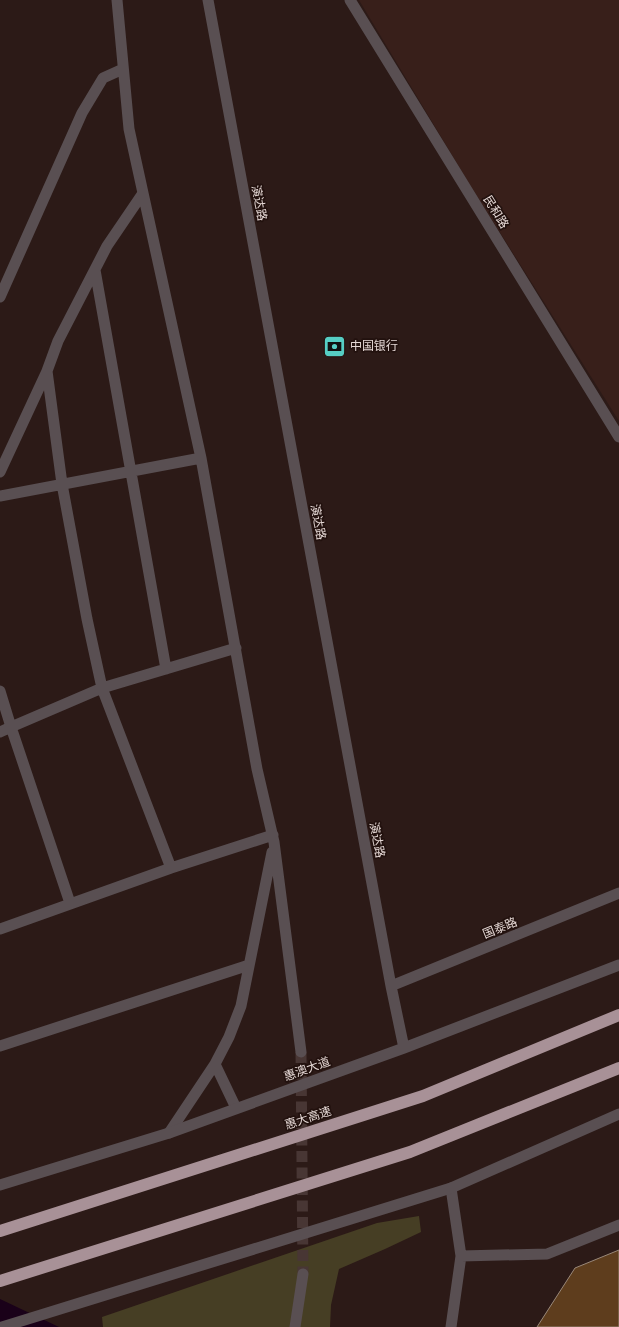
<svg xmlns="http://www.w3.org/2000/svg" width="619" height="1327" font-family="'Roboto Serif','Noto Sans SC',serif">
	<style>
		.built { fill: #381f1a }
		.green { fill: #463e24 }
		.water { fill: #1a0119 }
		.building { fill: #5e3d1d; stroke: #998879 }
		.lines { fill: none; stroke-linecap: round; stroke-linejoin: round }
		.minor-tunnel { stroke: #483634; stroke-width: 11; stroke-dasharray: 11 5.5; stroke-linecap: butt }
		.minor { stroke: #594f52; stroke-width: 11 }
		.tertiary { stroke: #594f52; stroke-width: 11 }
		.motorway { stroke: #a89197; stroke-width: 12 }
		.labels { text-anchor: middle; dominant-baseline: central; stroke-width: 3.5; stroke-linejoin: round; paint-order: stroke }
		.street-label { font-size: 12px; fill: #e5d8d5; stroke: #22110e }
		.poi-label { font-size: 12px; fill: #e5d8d5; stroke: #22110e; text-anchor: start }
	</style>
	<rect width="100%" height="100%" fill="#2c1a17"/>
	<!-- built -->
	<path class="built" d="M359,0H619V421L470,185Z"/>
	<!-- green -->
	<path class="green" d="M419,1216L421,1232L385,1249L339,1269L331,1305L330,1327H103L102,1317L377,1223Z"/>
	<!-- water -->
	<path class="water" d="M0,1299L59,1327H0Z"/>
	<!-- building -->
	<path class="building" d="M619,1250V1327H537L575,1268Z"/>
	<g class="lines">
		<!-- minor-tunnel -->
		<path class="minor-tunnel" d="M301,1052L303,1274"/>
		<!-- minor -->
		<path class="minor" d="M117,0L129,129L201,458L257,769L274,842L301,1052
			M350,0L619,437
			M95,270L166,669
			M0,297L82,113L103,78L123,69
			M47,371L58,341L107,246L143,193
			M0,472L47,371L62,484L87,619L102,688L11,727L0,691
			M0,496L201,458
			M0,732L11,727L70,903
			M171,868L102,688L236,648
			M0,929L171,868L273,835
			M0,1046L249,965
			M215,1064L236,1108
			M169,1133L215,1064L229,1037L241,1006L272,852
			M451,1188L461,1256L451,1327
			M461,1256L547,1254L619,1225
			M295,1327L303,1274"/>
		<!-- tertiary -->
		<path class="tertiary" d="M208,0L391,986L404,1048
			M391,986L619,893
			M0,1185L169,1133L404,1048L619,965
			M2,1327L451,1188L619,1114"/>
		<!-- motorway -->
		<path class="motorway" d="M0,1231L423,1096L619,1015
			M0,1281L410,1152L619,1068"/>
	</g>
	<!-- icons -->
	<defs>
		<symbol id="bank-square" viewBox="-11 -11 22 22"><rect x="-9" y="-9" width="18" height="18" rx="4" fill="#56cec4" stroke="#22110e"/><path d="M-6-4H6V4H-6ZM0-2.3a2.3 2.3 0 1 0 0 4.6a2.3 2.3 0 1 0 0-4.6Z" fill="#111"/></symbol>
	</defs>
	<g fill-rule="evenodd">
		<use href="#bank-square" x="322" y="334" width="25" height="25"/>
	</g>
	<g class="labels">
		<!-- street labels -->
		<g class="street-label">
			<text transform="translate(259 203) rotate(79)">演达路</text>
			<text transform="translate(496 212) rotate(58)">民和路</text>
			<text transform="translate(318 522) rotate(79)">演达路</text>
			<text transform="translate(377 840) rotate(79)">演达路</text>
			<text transform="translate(500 928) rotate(-22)">国泰路</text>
			<text transform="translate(307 1069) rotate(-20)">惠澳大道</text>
			<text transform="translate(308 1118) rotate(-18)">惠大高速</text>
		</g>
		<!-- poi labels -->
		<g class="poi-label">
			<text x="350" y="346">中国银行</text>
		</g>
	</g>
</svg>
